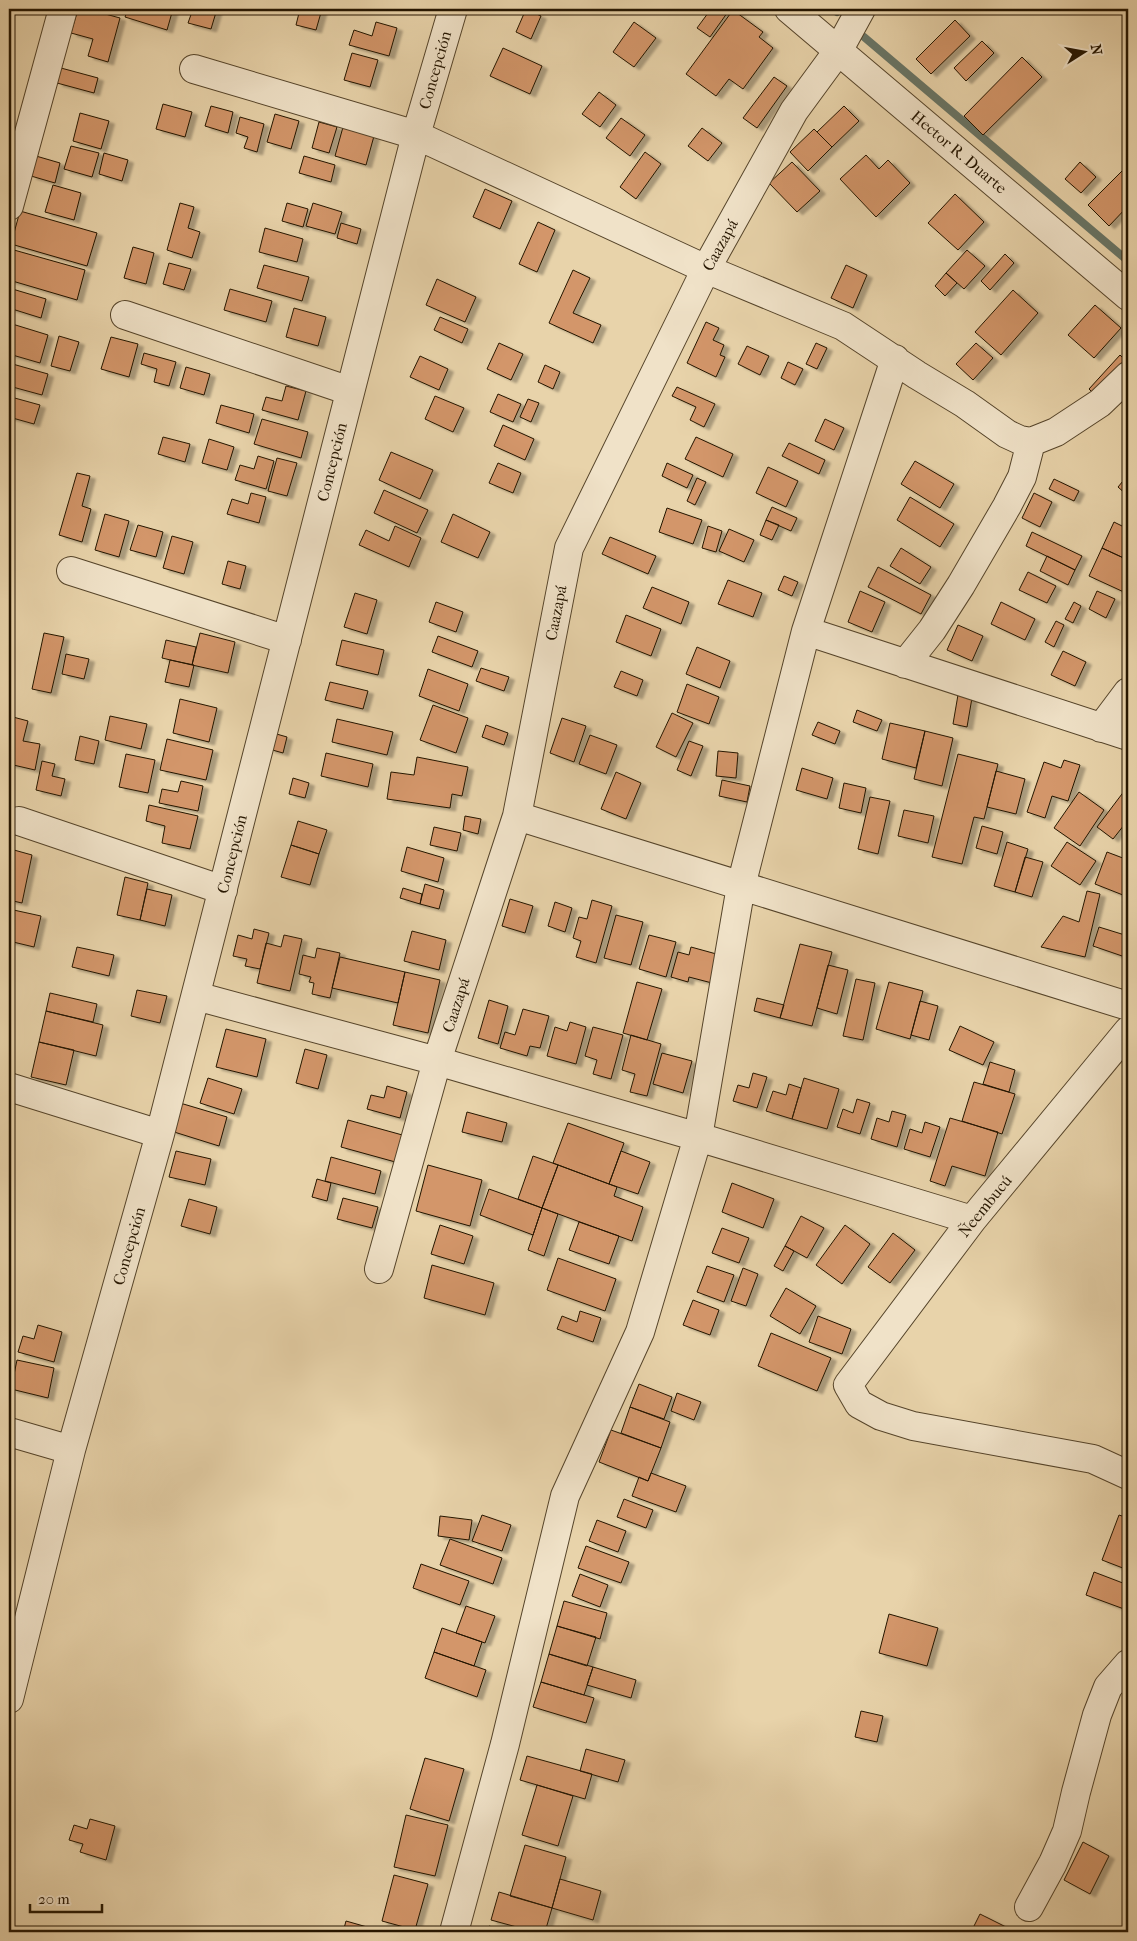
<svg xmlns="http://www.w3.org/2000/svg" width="1137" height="1941" font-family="'IM FELL French Canon',serif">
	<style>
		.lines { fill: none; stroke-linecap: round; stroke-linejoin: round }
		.stream { stroke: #697667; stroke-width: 8 }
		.building { fill: #d3966a; stroke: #241500; filter: url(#shadow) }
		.minor-casing { stroke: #55442a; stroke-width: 30 }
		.minor { stroke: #f0e2c8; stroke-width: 28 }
		.labels { text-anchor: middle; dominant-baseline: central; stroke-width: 4; stroke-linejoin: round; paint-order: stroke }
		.street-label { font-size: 16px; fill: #241500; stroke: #f0e2c8 }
	</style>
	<defs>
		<filter id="shadow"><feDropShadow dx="5.5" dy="3" stdDeviation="1" flood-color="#0004"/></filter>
	</defs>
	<rect width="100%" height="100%" fill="#e8d3aa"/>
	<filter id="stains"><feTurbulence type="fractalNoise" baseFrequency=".004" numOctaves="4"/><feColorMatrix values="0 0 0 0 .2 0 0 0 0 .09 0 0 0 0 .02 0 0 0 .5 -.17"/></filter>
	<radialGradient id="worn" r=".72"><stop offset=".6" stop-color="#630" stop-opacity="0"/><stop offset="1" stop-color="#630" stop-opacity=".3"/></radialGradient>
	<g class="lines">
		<!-- stream -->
		<path class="stream" d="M833,9L837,12
			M864,37L1128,261"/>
	</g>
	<!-- building -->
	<path class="building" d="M78,9H87L120,18L108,62L88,56L93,39L71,33Z
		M128,9H173L167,30L125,17Z
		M193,9H217L211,29L188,23Z
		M300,9H322L316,30L296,25Z
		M526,9L541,16L531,39L516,32Z
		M711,9H730L710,37L697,28Z
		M733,10L763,32L759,37L773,48L743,89L729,79L716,96L686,74Z
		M955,20L970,36L931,74L916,59Z
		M376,22L397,28L389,56L349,45L354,30L372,36Z
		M634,22L656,38L634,67L613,52Z
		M982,41L994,53L966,81L954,68Z
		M503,48L542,66L530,94L490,76Z
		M352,53L378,60L370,87L344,80Z
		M1022,57L1042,77L983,135L964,116Z
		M61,68L98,78L94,93L57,83Z
		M774,77L787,86L757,128L743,118Z
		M599,92L616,105L600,127L582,114Z
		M163,104L192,112L185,137L156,129Z
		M211,106L233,112L228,133L205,126Z
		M844,106L859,121L832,147L817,132Z
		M80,113L109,121L101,149L73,141Z
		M275,114L299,121L291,149L267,142Z
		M240,117L264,124L257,152L244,148L248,137L236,133Z
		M621,118L645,135L630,156L606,138Z
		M319,122L337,127L329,153L312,148Z
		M343,127L374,136L366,165L335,156Z
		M702,128L722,143L708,161L688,146Z
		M814,129L832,147L808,171L790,152Z
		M71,146L99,153L92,177L64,169Z
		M645,152L661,164L636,199L620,187Z
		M104,153L128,160L122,181L99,174Z
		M866,155L879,169L888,160L910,183L876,217L840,179Z
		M36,156L60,163L55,183L31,176Z
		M304,156L335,165L331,182L299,173Z
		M792,162L820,191L797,212L769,183Z
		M1080,162L1096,177L1081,193L1065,179Z
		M1125,168L1128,170V206L1109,226L1088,205Z
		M53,185L81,193L74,220L45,212Z
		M485,189L512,201L500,229L473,217Z
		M955,194L984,222L958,250L928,223Z
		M180,203L194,207L188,228L200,232L192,258L167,250Z
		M287,203L308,209L303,227L282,221Z
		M313,203L342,212L335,234L306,226Z
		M20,211L97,233L87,266L11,244Z
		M538,222L555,230L537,272L519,264Z
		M341,223L361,229L357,244L337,238Z
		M265,228L303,239L297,262L259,252Z
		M133,247L154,253L146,284L124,278Z
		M14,250L85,270L77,300L9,280V267Z
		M967,250L985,266L964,289L946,273Z
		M1005,254L1014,263L990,290L981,281Z
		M169,263L191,269L184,290L163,284Z
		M264,265L309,277L302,301L257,288Z
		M846,265L867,275L853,308L831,298Z
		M573,270L590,278L573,313L601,325L593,343L549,323Z
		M946,273L957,283L945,296L935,286Z
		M437,279L476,297L465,322L426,305Z
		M9,288L46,299L41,318L9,308Z
		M230,289L272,301L266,322L224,310Z
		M1013,290L1038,313L1001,355L975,332Z
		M1095,305L1121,328L1094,358L1068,335Z
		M294,308L326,317L318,346L286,337Z
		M440,317L468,329L462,343L434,330Z
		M706,322L719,328L713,340L724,345L720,355L725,357L716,377L687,363Z
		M9,323L48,335L40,363L9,354Z
		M59,336L79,342L70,371L51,366Z
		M111,337L138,344L129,377L101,369Z
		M499,343L523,354L511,380L487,369Z
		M816,343L827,348L817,369L806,364Z
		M976,343L993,358L973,380L956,364Z
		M747,346L769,356L760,375L738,364Z
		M144,353L176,362L169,386L154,382L157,369L141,364Z
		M1120,355L1128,363L1098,398L1089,389Z
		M420,356L448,369L439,390L410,377Z
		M788,362L803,369L795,385L781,378Z
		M9,363L48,374L42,395L9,386Z
		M545,365L560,372L553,389L538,382Z
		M186,367L210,374L204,395L180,388Z
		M286,386L306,391L298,420L262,410L266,397L282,401Z
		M677,387L715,404L704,427L690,420L696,407L672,396Z
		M498,394L521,404L513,422L490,412Z
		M435,396L464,408L453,432L425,419Z
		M11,397L40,405L34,424L9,417V404Z
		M528,399L539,403L531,422L520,417Z
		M221,405L254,414L249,433L216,423Z
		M262,419L308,432L301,458L254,444Z
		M825,419L844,428L834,450L815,441Z
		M503,425L534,439L525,460L494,446Z
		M163,437L190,444L185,462L158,454Z
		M696,437L733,454L723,477L685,459Z
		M209,439L234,447L227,470L202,463Z
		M789,443L825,460L819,474L782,456Z
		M391,452L433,470L420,499L379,480Z
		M258,456L274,461L266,489L235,480L240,465L254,469Z
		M277,458L297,463L287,496L268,491Z
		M915,461L954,484L940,508L901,484Z
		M498,463L521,473L513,493L489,483Z
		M667,463L693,475L687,488L662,476Z
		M768,467L798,481L786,507L756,493Z
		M77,473L90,476L82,506L91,509L82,542L59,535Z
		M1128,475V496L1118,487Z
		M697,478L706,482L695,505L687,501Z
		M1054,479L1079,491L1074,501L1049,489Z
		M384,490L428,510L417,533L374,513Z
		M251,493L266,497L259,523L227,514L232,499L248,504Z
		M1034,493L1052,502L1040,527L1022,518Z
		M910,497L954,524L940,547L897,520Z
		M772,507L797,518L791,531L766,520Z
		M667,508L702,520L693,544L659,532Z
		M105,514L129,521L119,557L95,550Z
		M453,514L490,532L478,558L441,542Z
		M766,520L779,525L772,540L760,535Z
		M1114,522L1128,529V560L1102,548Z
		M138,525L163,532L156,557L130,550Z
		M395,526L421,538L409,567L359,545L366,530L389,541Z
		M708,526L722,531L716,552L702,548Z
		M729,529L754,540L744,562L719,551Z
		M1032,532L1082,556L1075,570L1026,546Z
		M172,536L193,542L184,574L163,568Z
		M610,537L656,556L648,574L602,554Z
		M901,548L931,567L920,584L890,566Z
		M1102,548L1128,560V588L1126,593L1089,576Z
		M1047,556L1075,570L1068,585L1040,571Z
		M228,561L246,566L240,589L222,584Z
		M878,567L931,595L921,614L868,587Z
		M1028,572L1056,586L1047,603L1019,590Z
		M784,576L798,582L792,596L778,590Z
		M728,580L762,593L753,617L718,604Z
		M652,587L689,602L681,624L643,608Z
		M860,591L885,602L872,632L848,622Z
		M1097,591L1115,599L1106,618L1089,609Z
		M355,593L377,600L367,634L344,627Z
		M436,602L463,612L456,632L429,622Z
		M1001,602L1035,619L1025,640L991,624Z
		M1074,602L1081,606L1073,623L1065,619Z
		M626,615L661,629L651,656L616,642Z
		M1056,621L1064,625L1054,647L1045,642Z
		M958,625L983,636L972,661L947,650Z
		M44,633L64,637L51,693L32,689Z
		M200,633L235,642L228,673L192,665Z
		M438,636L478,651L472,667L432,652Z
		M166,640L196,647L192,665L162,658Z
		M342,640L384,650L378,675L336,665Z
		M697,647L730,661L720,688L686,674Z
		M1063,651L1086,662L1075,686L1051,675Z
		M66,654L89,659L84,679L62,674Z
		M170,660L194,665L189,687L165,682Z
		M481,668L509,677L504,691L476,681Z
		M428,669L468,684L459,711L419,696Z
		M621,671L643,680L637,696L614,687Z
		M330,682L368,691L363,709L325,700Z
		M687,684L719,697L709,724L677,712Z
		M959,689L973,692L967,727L953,724Z
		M180,699L217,708L209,742L173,733Z
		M433,705L468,718L456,753L420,740Z
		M857,710L882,720L877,731L853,722Z
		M672,713L693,723L676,757L656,747Z
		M110,716L147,724L141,749L105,740Z
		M13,717L28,721L23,741L40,744L35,770L9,764V737Z
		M562,718L586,726L574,762L550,753Z
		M337,719L393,732L387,755L332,742Z
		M818,722L840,731L835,744L812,735Z
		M890,723L925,731L916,768L882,759Z
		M486,725L508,733L504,745L482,737Z
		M925,731L953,738L942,786L914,779Z
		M273,733L287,737L283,753L269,749Z
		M590,735L617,745L606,774L579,764Z
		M80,736L99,741L94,764L75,760Z
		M167,739L213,750L206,780L160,770Z
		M689,741L703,746L691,776L677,770Z
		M718,751L738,753L736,778L716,776Z
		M326,753L373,764L368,787L321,776Z
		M126,754L155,760L148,793L119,787Z
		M958,754L998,764L984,819L974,817L962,864L932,857Z
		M417,757L468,767L462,796L452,794L450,808L387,799L391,772L414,775Z
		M1064,760L1080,765L1068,801L1052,796L1045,818L1027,812L1044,762L1061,768Z
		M42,761L55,764L52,776L65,779L61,796L36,790Z
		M802,768L833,778L827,799L796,790Z
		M996,771L1025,779L1016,814L987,807Z
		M616,772L641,783L626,819L601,809Z
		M293,778L309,783L305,798L289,794Z
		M722,780L750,786L747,802L719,796Z
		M181,781L203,786L198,811L159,803L162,789L178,792Z
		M844,783L866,788L861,813L839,808Z
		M1128,786V820L1113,839L1097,827Z
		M1079,792L1104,810L1080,846L1054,828Z
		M870,797L890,801L878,854L858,849Z
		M149,805L198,816L190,849L162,843L165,826L146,821Z
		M904,810L934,816L928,843L898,836Z
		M465,816L481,819L478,834L463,830Z
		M298,821L327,830L319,854L291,845Z
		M982,826L1003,832L997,854L976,848Z
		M434,827L461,833L457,851L430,845Z
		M1007,842L1028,849L1015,892L994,886Z
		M1067,842L1096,861L1080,885L1051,866Z
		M291,845L319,854L310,885L281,877Z
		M407,847L444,858L438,882L401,871Z
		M14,850L32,855L22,903L9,900V874Z
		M1107,852L1128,860V897L1095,884Z
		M1025,857L1043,862L1032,897L1015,892Z
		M125,877L148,883L140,920L117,915Z
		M425,884L444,890L439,909L420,904Z
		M403,888L422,894L420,904L400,898Z
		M147,889L172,895L165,926L140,920Z
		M1087,891L1100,894L1085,957L1041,947L1063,916L1079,922Z
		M510,899L533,906L525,933L502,926Z
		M592,900L612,906L596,963L576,957L581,941L573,938L579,917L587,919Z
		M555,902L572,908L565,932L548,926Z
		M9,909L41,916L34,947L9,941Z
		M616,915L643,922L631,965L604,958Z
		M1099,927L1128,936V958L1093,946Z
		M254,929L269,933L260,969L245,966L247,959L233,956L238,935L252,939Z
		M412,931L446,940L439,970L404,961Z
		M284,935L302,939L290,991L257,983L266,943L281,947Z
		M649,935L676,942L666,977L639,969Z
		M800,944L832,952L812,1026L780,1018Z
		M77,947L114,955L109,976L72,967Z
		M691,947L720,955L712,983L689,977L688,982L671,977L678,952L689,955Z
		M317,948L340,953L330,998L312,994L314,983L309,982L311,977L299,974L303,955L315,958Z
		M340,957L405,972L398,1003L332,988Z
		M828,965L848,970L837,1014L817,1008Z
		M405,972L440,980L428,1033L393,1025Z
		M856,979L875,983L863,1040L843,1036Z
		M637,982L662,989L647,1040L623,1033Z
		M889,982L923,991L910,1039L876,1029Z
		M137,990L167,996L160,1023L131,1016Z
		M50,993L97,1004L93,1022L46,1011Z
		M757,998L784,1005L780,1018L754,1011Z
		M489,1000L508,1006L498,1044L478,1038Z
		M920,1001L938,1006L929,1040L911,1035Z
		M523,1009L549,1016L540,1048L530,1046L527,1056L500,1048L505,1032L515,1035Z
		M46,1011L103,1025L96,1056L39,1042Z
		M570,1022L586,1027L576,1064L547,1056L555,1027L567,1031Z
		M960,1026L994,1042L983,1065L949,1050Z
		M593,1027L623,1035L611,1079L593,1074L597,1060L585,1056Z
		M226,1029L266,1039L257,1077L216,1067Z
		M631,1035L661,1044L647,1096L630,1092L635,1074L622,1070Z
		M39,1042L74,1050L66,1085L31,1077Z
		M305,1049L327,1055L318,1089L296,1083Z
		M662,1053L692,1061L683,1093L653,1084Z
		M990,1062L1015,1070L1009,1092L983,1084Z
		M753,1073L767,1077L757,1108L733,1101L738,1085L749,1088Z
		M208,1078L242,1089L234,1114L200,1103Z
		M804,1078L839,1089L827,1129L792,1119Z
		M974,1082L1015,1094L1002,1134L962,1121Z
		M789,1084L801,1088L792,1119L766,1111L773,1091L786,1095Z
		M387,1086L407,1092L400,1118L367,1109L371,1095L384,1098Z
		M857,1099L870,1103L860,1134L837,1127L843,1109L853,1113Z
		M180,1103L227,1117L219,1146L171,1131Z
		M892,1111L906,1115L897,1147L871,1139L877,1118L889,1122Z
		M467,1112L507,1123L502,1142L462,1132Z
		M950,1118L998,1132L985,1176L952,1166L945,1186L930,1181Z
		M348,1120L406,1136L399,1163L341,1147Z
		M925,1122L940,1127L930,1157L904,1149L910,1129L922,1133Z
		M568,1123L624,1143L609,1184L553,1163Z
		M176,1151L211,1159L205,1185L169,1177Z
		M621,1151L650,1162L638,1194L609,1184Z
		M533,1156L558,1165L542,1208L518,1199Z
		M331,1157L381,1171L375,1194L325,1181Z
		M428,1165L482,1180L470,1226L416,1211Z
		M558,1165L617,1187L614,1196L643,1207L632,1241L542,1208Z
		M317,1179L331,1183L327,1201L312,1197Z
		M732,1183L774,1199L763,1228L722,1212Z
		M489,1189L542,1208L533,1235L480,1215Z
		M343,1198L378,1207L372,1228L337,1219Z
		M189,1199L217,1207L210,1234L181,1226Z
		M542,1208L558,1214L544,1256L528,1250Z
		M801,1216L824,1228L807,1258L785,1246Z
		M579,1222L619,1236L609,1264L569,1250Z
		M440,1225L473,1236L464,1264L431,1254Z
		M845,1225L870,1244L842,1284L816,1265Z
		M722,1228L749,1238L739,1263L712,1253Z
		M893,1233L915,1250L890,1283L868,1267Z
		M785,1246L794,1251L783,1271L774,1266Z
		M558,1258L616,1279L605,1311L547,1290Z
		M432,1265L494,1283L485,1315L424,1298Z
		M707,1266L734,1275L724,1302L697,1292Z
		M743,1268L758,1274L746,1306L731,1301Z
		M786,1288L816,1306L800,1334L770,1316Z
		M693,1300L719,1310L710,1335L683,1325Z
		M580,1311L601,1318L593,1342L557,1329L562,1316L577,1322Z
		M818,1316L851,1329L842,1354L809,1342Z
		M38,1325L62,1332L54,1362L18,1352L23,1336L34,1339Z
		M771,1333L831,1358L817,1391L758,1366Z
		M17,1360L54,1368L48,1398L11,1389Z
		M639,1384L672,1397L664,1419L630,1407Z
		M677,1393L701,1402L694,1420L671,1411Z
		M630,1407L670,1422L661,1448L621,1433Z
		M611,1430L661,1448L648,1481L599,1462Z
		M651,1473L686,1486L676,1512L632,1496L639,1477L648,1481Z
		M624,1499L653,1510L646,1528L617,1517Z
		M482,1515L511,1525L502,1551L472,1541Z
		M1119,1515L1128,1518V1570L1102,1560Z
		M440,1516L472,1520L469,1540L438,1536Z
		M597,1520L626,1531L618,1552L589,1541Z
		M450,1539L502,1558L493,1584L440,1565Z
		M586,1546L629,1562L621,1583L578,1568Z
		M421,1564L469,1581L460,1605L413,1588Z
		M1094,1572L1128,1585V1597L1124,1609L1086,1595Z
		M580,1574L608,1585L600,1607L572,1596Z
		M564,1601L607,1613L600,1639L557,1626Z
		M466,1606L495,1616L485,1643L456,1633Z
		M889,1614L938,1628L927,1666L879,1653Z
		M557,1626L596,1637L587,1666L549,1654Z
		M442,1628L482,1642L474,1666L434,1652Z
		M434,1652L486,1670L477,1697L425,1678Z
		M549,1654L593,1667L584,1695L541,1682Z
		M593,1667L636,1680L631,1698L587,1685Z
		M541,1682L594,1698L586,1723L533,1707Z
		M861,1711L883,1716L877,1742L855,1737Z
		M586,1749L625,1760L618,1782L580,1771Z
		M527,1756L592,1774L585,1799L520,1780Z
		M425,1758L464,1769L449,1821L410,1809Z
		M537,1785L573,1796L558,1846L522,1835Z
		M406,1815L448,1825L435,1876L394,1867Z
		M90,1819L115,1826L106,1860L80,1852L83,1844L69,1840L74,1825L87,1829Z
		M1083,1842L1109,1856L1090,1894L1064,1880Z
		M525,1845L566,1857L552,1908L510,1896Z
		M394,1875L428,1884L415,1930L382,1921Z
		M560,1879L601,1891L593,1920L552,1908Z
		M499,1892L552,1908L545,1932H535L491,1920Z
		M980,1914L1016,1932H971Z
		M346,1921L381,1931V1932H343Z
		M489,1926L510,1932H487Z"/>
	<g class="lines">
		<defs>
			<path id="minor" d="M789,9L1128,296
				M194,69L416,135L706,269L843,326L917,375L965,404L1007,434L1020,440L1031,442L1056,432L1100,403L1128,376
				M9,206L63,9
				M125,315L350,391
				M71,571L287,640
				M806,631L1128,736
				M905,664L932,630L961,585L1007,506L1022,477L1031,442
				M1101,728L1128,692
				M517,816L1128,1006
				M19,821L223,890
				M196,996L437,1061L698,1137L972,1220
				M1128,1031L972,1220L848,1385L859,1404L881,1416L913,1426L1093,1459L1128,1475
				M9,1087L160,1134
				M379,1269L437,1061L517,816L569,548L706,269L794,111L838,51L861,9
				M9,1432L71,1450
				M9,1699L71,1450L160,1134L416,135L453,9
				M1029,1907L1053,1863L1067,1831L1076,1792L1097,1715L1108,1687L1128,1664
				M454,1932L505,1744L565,1496L640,1332L698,1137L741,886L806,631L895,359"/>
		</defs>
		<!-- minor casing -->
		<use href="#minor" class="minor-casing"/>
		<!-- minor -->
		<use href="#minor" class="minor"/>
	</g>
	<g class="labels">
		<!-- street labels -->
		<g class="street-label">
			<text transform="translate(435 70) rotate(-74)">Concepción</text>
			<text transform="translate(959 152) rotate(40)">Hector R. Duarte</text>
			<text transform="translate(720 245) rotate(-61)">Caazapá</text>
			<text transform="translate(332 462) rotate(-76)">Concepción</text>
			<text transform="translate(556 613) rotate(-79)">Caazapá</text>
			<text transform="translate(232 854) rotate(-76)">Concepción</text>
			<text transform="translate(456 1005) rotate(-72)">Caazapá</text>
			<text transform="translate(985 1206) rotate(-51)">Ñeembucú</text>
			<text transform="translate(129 1246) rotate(-74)">Concepción</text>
		</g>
	</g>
	<!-- margin -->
	<rect width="1137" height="1941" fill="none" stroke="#e8d3aa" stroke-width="30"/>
	<rect x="10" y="10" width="1117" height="1921" fill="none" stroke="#241500" stroke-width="2.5"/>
	<rect x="15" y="15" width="1107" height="1911" fill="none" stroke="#241500"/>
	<!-- north arrow -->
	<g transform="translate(1084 52) rotate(79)" stroke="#f0e2c8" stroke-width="4" paint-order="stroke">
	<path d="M0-4L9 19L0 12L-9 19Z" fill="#241500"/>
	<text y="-8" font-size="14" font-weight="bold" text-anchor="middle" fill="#241500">N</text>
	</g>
	<!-- scale -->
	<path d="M30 1904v8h72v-8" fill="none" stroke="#241500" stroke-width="2.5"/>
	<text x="38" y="1904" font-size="15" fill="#241500" stroke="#f0e2c8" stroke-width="4" paint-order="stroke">20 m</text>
	<rect width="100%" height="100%" filter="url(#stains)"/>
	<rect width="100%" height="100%" fill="url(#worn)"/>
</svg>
